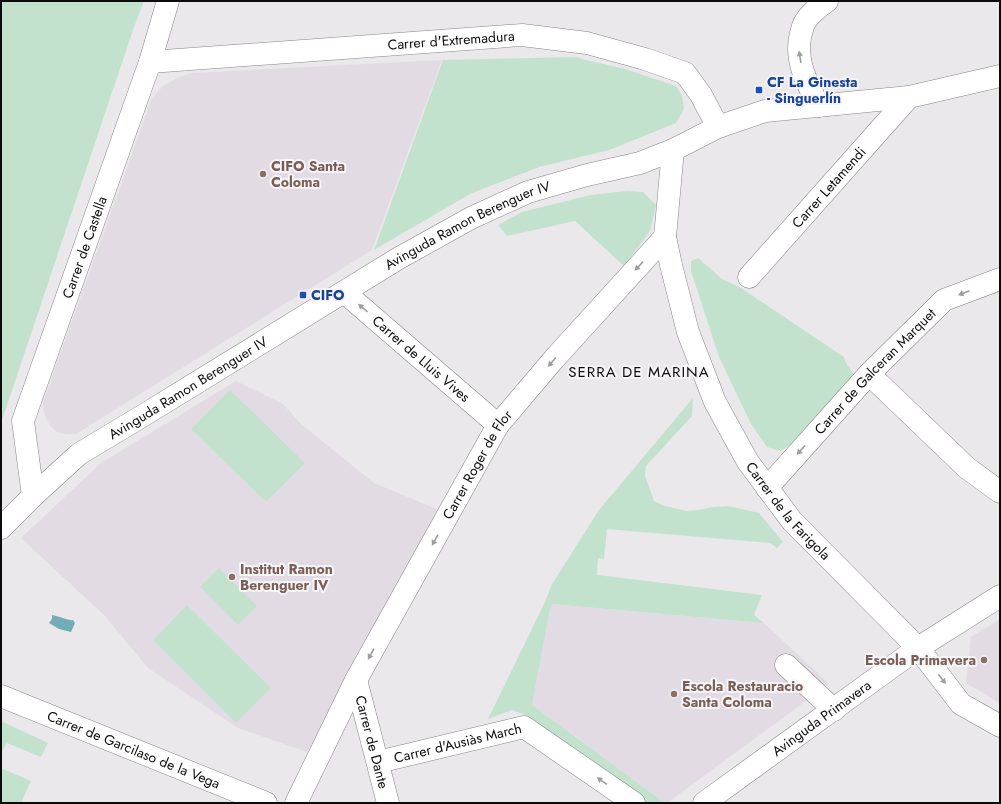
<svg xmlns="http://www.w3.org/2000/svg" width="1001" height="804" font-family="Jost,sans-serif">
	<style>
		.built { fill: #e2dbe4 }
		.green { fill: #c3e2cd }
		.water { fill: #72adb7 }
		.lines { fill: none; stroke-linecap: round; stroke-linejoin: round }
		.minor-casing { stroke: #878587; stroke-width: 23 }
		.minor { stroke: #fff; stroke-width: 22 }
		.oneway { fill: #9e9d9e }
		.transit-dot { fill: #1a4fb4; stroke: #f7f5f8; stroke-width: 1.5 }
		.education-dot { fill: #8d6e63; stroke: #f7f5f8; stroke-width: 1.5 }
		.labels { text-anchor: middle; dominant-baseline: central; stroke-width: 4; stroke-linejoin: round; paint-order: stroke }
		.street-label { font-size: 14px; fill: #0c0b0c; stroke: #f7f5f8 }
		.transit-label { font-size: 14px; font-weight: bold; fill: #164399; stroke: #f7f5f8; text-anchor: start }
		.education-label { font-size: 14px; font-weight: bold; fill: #785e54; stroke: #f7f5f8; text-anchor: start }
		.neighbourhood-label { font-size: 15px; letter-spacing: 1px; fill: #0c0b0c; stroke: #f7f5f8 }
	</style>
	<rect width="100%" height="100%" fill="#eae8eb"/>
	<!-- built -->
	<path class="built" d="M442,60L372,250L76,434H65L57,432L50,426L44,413L43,402L152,98L163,86L177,78L191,73Z
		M236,381L283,404L301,424L374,483L439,510L307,752L238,728L148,668L105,616L21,538L101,463Z
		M551,604L764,623L829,684L667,803H665L532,705Z
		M1000,619V703L966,683L971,637Z"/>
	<!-- green -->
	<path class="green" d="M1,1H144L133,30L1,423Z
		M577,57L582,59L625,69L676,86L682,96L684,109L676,123L609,150L539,167L470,194L374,250L443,60Z
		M627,191L643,192L656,205L650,231L624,266L575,221L507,236L498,225L522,212L591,195Z
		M698,258L722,279L741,288L844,357L846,363L855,376L789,446L780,451L767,447L751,424L719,357L691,271V261Z
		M230,390L305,463L266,502L191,429Z
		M693,398L692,416L646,466L645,476L654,501L665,506L687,511L699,510L712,507L728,506L759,513L783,542L777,548L770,543L607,529L604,559L598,558L597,575L762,595L754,615L764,623L551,604L532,705L665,803H645L523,714L512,710L488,719L545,602L552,584L599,510Z
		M219,568L257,606L238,625L200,587Z
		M187,605L271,688L236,723L153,640Z
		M1,721L48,743L41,757L7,743L1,753Z
		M1,768L31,781L21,803H1Z"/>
	<!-- water -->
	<path class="water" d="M52,615C59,616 69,621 73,620L75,623L71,632L59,629L49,623L52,619Z"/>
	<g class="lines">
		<defs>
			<g id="minor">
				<path id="s1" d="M150,62L522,35L587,43L645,59L685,73L701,95L718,127"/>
				<path d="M819,106C807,84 794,59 801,33C802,30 803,25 805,22C810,13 819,7 827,1"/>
				<path id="s2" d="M673,150L665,237L671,265L688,332L715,402L748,462L792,521L918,648L961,704L1000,726"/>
				<path id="s3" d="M749,277L909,97"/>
				<path id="s4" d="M344,292L498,425"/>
				<path d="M869,374L967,468L1000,492"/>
				<path id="s5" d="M767,488L869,374L944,300L1000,279"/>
				<path id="s6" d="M33,496L23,421L150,62L168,1"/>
				<path id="s7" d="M1,528L33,496L79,454L144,415L399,258L471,218L528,192L587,175L640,163L673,150L718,127L765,111L909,97L1000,76"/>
				<path d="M786,665L834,710"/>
				<path id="s8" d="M356,680L388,803"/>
				<path id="s9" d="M1,696L266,803"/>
				<path id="s10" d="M378,762L524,727L634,803"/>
				<path id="s11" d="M296,803L356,680L498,425L554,359L665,237"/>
				<path id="s12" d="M704,803L918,648L1000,596"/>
			</g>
		</defs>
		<!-- minor casing -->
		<use href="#minor" class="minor-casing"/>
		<!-- minor -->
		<use href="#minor" class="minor"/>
	</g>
	<!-- one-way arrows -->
	<defs><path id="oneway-solid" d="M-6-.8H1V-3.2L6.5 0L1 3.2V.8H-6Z"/></defs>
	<g class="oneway">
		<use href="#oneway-solid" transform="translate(800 57) rotate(-99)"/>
		<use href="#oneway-solid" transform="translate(639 266) rotate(133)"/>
		<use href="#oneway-solid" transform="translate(964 293) rotate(159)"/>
		<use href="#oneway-solid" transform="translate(363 308) rotate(-139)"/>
		<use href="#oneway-solid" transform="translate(552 362) rotate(131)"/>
		<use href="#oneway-solid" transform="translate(801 450) rotate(132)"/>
		<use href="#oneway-solid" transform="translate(435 540) rotate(119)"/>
		<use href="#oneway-solid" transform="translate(371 654) rotate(119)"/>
		<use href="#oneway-solid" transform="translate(942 679) rotate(52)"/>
		<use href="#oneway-solid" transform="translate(602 781) rotate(-146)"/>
	</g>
	<!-- markers -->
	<g class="transit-dot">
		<rect x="755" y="86" width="8" height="8" rx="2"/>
		<rect x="299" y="291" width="8" height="8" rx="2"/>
	</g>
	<g class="education-dot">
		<circle cx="263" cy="174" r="4"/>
		<circle cx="232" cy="577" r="4"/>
		<circle cx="984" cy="660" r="4"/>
		<circle cx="674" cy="694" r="4"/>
	</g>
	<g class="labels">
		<!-- street labels -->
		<g class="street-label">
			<text stroke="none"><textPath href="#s1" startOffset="302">Carrer d'Extremadura</textPath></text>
			<text stroke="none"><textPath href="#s3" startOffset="120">Carrer Letamendi</textPath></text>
			<text stroke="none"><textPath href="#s7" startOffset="559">Avinguda Ramon Berenguer IV</textPath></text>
			<text stroke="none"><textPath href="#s6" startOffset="260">Carrer de Castella</textPath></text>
			<text stroke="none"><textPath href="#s4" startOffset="102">Carrer de Lluis Vives</textPath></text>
			<text stroke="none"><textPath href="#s5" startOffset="159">Carrer de Galceran Marquet</textPath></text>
			<text stroke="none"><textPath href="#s7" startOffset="235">Avinguda Ramon Berenguer IV</textPath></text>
			<text stroke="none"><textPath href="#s11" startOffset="384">Carrer Roger de Flor</textPath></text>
			<text stroke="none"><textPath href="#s2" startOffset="392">Carrer de la Farigola</textPath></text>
			<text stroke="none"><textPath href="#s12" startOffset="145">Avinguda Primavera</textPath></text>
			<text stroke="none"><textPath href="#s8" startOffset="64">Carrer de Dante</textPath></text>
			<text stroke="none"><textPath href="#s10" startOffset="82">Carrer d'Ausiàs March</textPath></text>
			<text stroke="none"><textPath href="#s9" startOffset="143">Carrer de Garcilaso de la Vega</textPath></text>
		</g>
		<!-- transit labels -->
		<g class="transit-label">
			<text x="767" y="82">CF La Ginesta<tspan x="767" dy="16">- Singuerlín</tspan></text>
			<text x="311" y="295">CIFO</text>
		</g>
		<!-- education labels -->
		<g class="education-label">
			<text x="271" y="166">CIFO Santa<tspan x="271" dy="16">Coloma</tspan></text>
			<text x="240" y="569">Institut Ramon<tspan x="240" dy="16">Berenguer IV</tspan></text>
			<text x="976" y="660" text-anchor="end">Escola Primavera</text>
			<text x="682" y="686">Escola Restauracio<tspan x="682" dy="16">Santa Coloma</tspan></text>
		</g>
		<!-- neighbourhood labels -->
		<g class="neighbourhood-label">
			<text x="639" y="372">SERRA DE MARINA</text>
		</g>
	</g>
	<!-- border -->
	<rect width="1001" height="804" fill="none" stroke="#0c0b0c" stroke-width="4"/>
</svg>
